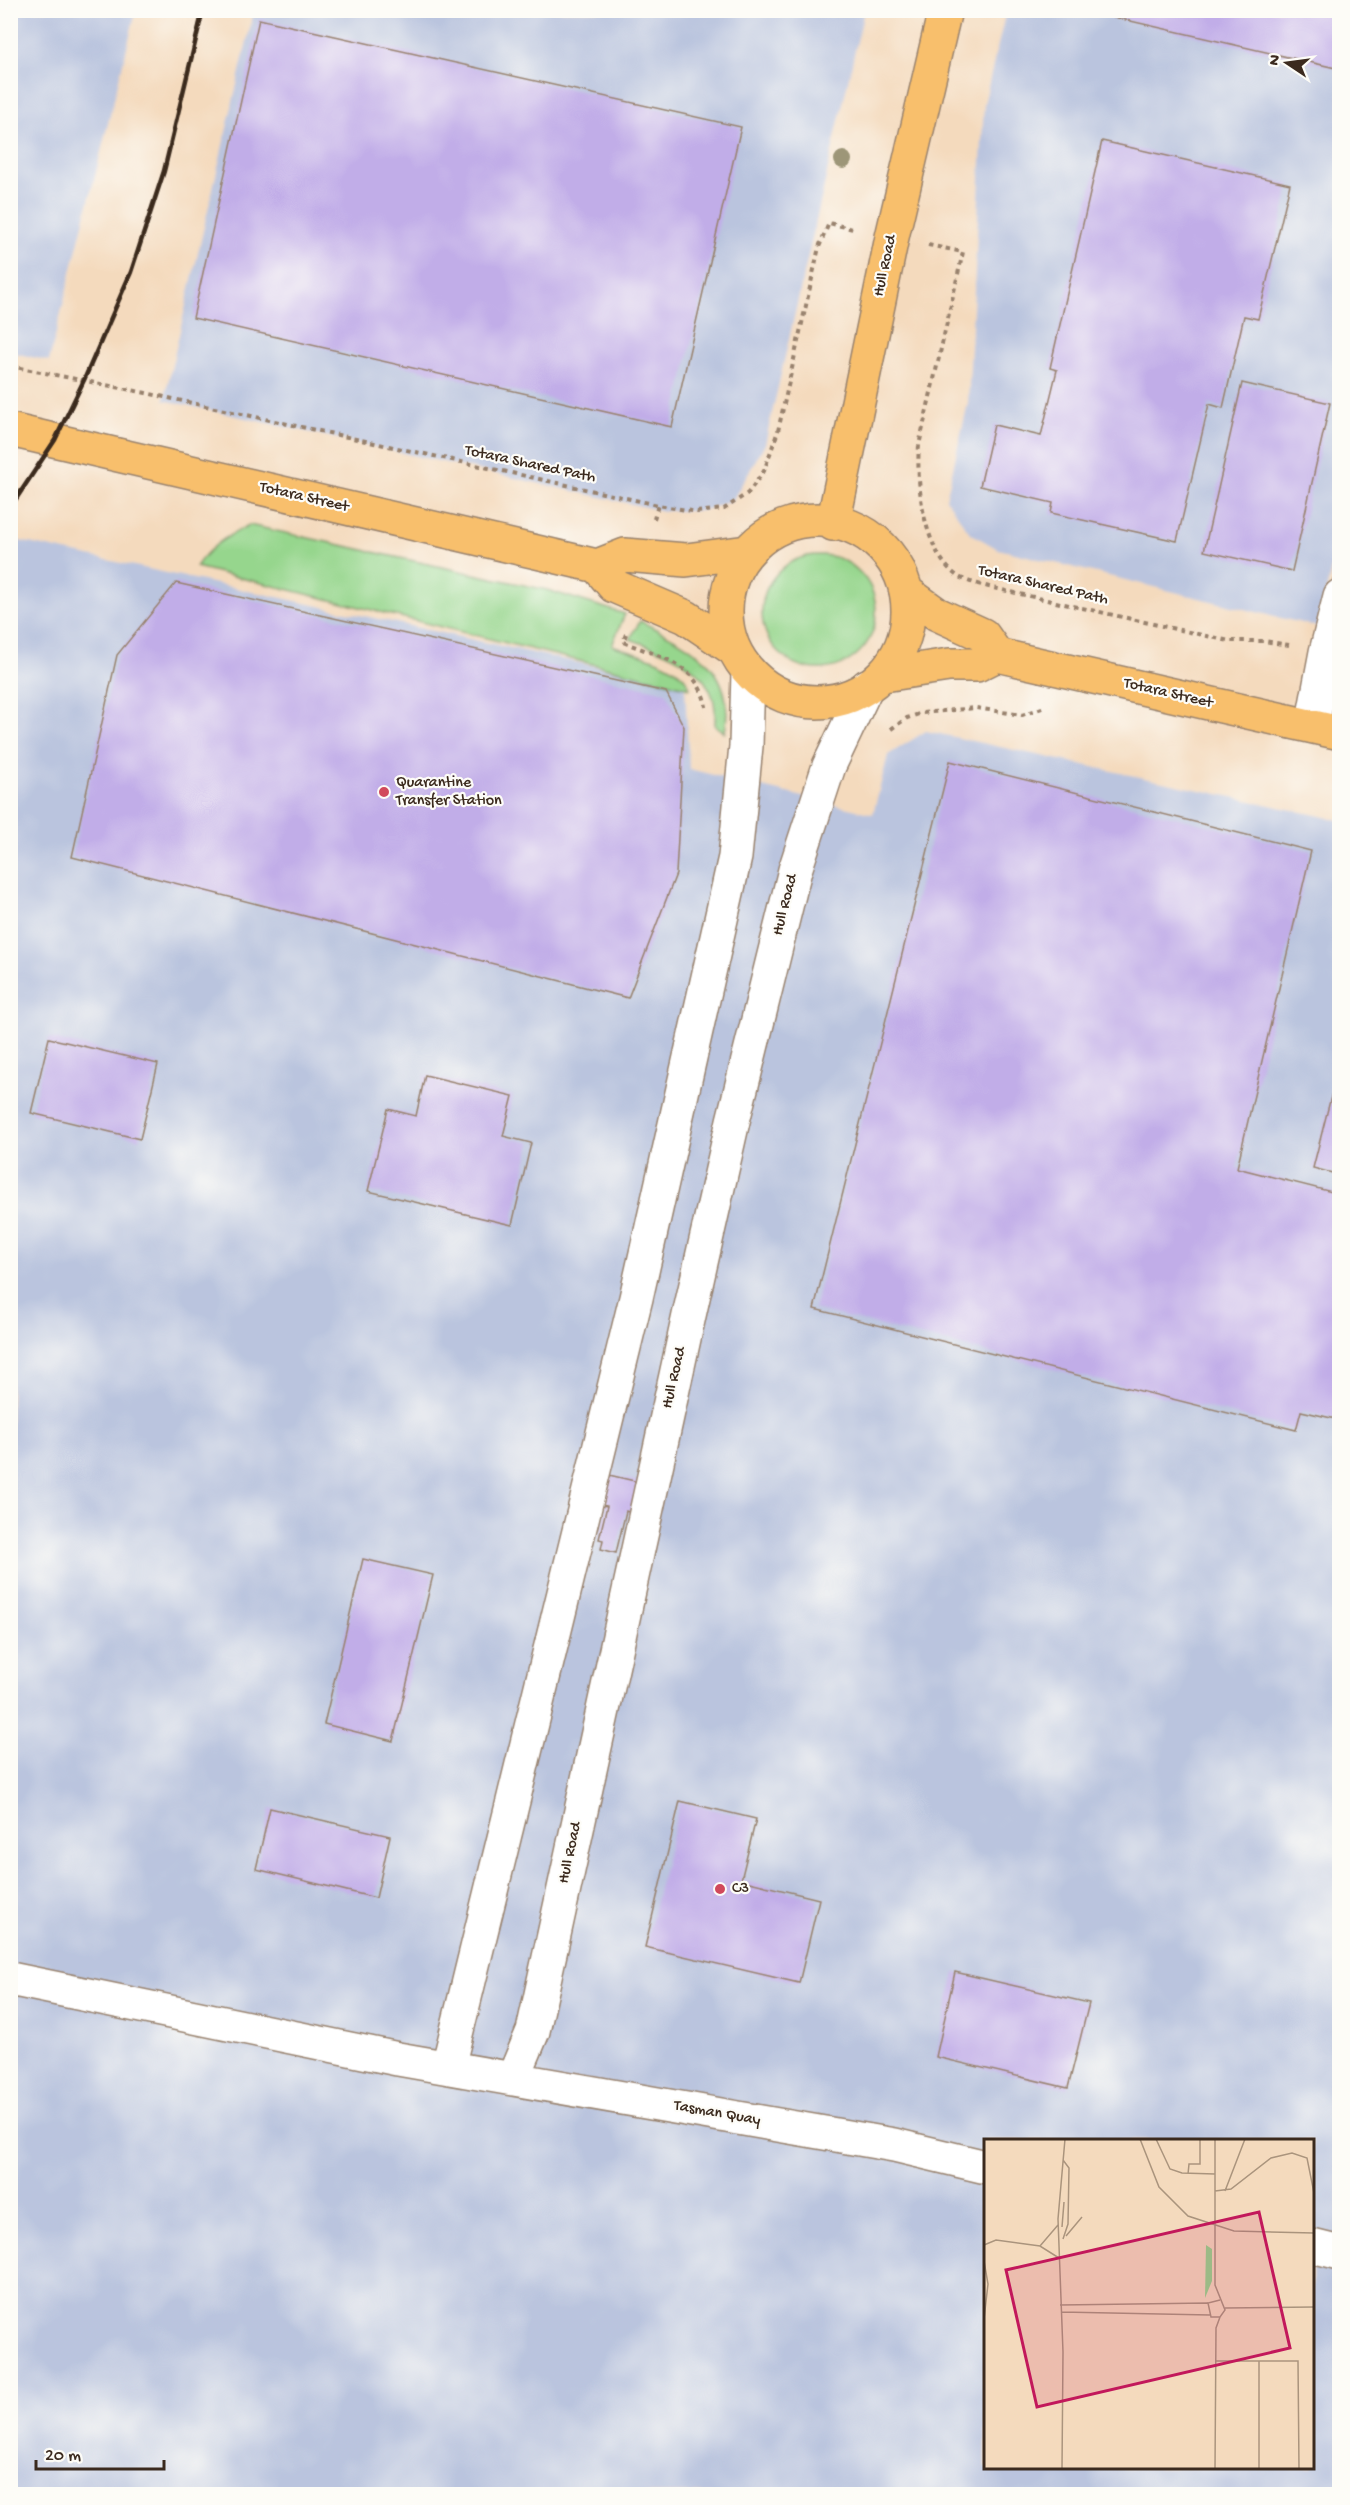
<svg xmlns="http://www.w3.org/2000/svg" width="1350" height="2505" font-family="'Gochi Hand',sans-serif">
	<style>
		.industrial { fill: #bac4de; fill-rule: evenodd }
		.green { fill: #96d68d; stroke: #688056; stroke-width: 1.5 }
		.building { fill: #c1ade8 }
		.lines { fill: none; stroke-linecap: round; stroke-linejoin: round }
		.minor-casing { stroke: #98826e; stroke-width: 36 }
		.major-casing { stroke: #98826e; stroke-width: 36 }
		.path { stroke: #98826e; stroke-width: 4; stroke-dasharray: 4.5 4.5; stroke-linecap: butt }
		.minor { stroke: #fff; stroke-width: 33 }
		.major { stroke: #f8bf6c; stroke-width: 33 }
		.rail { stroke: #3b2a1e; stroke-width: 4.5 }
		.tree { fill: #9d9678 }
		.poi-dot { fill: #d1495b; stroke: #fdfcf7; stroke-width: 2 }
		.labels { text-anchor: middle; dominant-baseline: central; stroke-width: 4.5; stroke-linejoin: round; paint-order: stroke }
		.street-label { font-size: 16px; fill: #3b2a1e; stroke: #fdfcf7 }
		.poi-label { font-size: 16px; fill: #3b2a1e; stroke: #fdfcf7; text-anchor: start }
		.inset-road { fill: none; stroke: #aa947d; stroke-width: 1.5 }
		.view { fill: #c2185b; fill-opacity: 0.15; stroke: #c2185b; stroke-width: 3 }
		.inset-edge { fill: none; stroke: #3b2a1e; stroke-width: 3 }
	</style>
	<rect width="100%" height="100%" fill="#fdfcf7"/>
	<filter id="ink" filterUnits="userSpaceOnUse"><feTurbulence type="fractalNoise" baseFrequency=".0167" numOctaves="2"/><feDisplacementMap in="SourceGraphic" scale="12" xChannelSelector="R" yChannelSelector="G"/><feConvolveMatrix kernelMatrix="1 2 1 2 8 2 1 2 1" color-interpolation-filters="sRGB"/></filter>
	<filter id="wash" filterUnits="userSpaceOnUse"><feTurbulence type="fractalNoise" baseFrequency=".008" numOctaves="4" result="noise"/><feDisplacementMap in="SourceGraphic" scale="24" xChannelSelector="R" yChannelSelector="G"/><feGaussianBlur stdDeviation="1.35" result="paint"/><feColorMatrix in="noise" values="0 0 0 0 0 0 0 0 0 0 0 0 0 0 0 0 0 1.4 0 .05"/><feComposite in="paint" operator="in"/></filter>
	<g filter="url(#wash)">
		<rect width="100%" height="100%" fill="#f4dabd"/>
		<!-- industrial -->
		<path class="industrial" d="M11,10L136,11L49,361L11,352Z
			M254,11H864L765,444L732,501L701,511H663L164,400Z
			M1006,11H1339L1340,529L1318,627L998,549L970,533L946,499L968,403L984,104Z
			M11,539L685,686L689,769L873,814L888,755L926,731L1339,820V2494H11ZM986,2140H1312V2468H986Z"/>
		<!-- green -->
		<path class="green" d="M249,525L547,590L625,614L612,645C634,653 683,663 690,688L196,567C209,546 228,536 249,525Z
			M762 612a57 57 0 1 1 114 0a57 57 0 1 1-114 0Z
			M640,621C689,645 737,666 725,732L715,726C715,717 716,707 713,698C702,663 661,650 630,639Z"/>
		<g id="blocks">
			<!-- building -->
			<path class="building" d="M1106,10H1340V69L1104,15Z
				M259,19L741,127L672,427L193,318Z
				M1102,141L1290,184L1258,319L1244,316L1223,408L1209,404L1177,541L1051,513L1053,503L980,486L994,425L1041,436L1057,370L1050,368Z
				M1242,383L1330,403L1292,571L1204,551Z
				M176,583L666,692L684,727L676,874L628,998L72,857L117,655Z
				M950,761L1311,851L1237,1168L1340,1194V1420L1301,1411L1296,1430L814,1309Z
				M49,1038L158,1064L140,1139L31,1113Z
				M1339,1065H1340V1175L1313,1168Z
				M425,1075L513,1096L503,1136L531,1143L512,1225L368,1191L388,1109L416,1116Z
				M609,1475L639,1482L631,1513L626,1511L616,1553L601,1549L603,1540L599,1539L607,1506L601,1505Z
				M363,1559L433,1575L393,1741L324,1724Z
				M680,1801L756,1819L741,1880L819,1899L799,1983L645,1947Z
				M270,1808L390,1836L376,1898L256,1869Z
				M955,1972L1089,2003L1068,2088L936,2057Z"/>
		</g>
	</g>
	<g filter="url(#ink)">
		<use href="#blocks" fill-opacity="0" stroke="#98826e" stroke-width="1.5"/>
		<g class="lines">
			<defs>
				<path id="minor" d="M1312,726L1326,652L1340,596
					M10,1979L398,2059L894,2145L986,2167
					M448,2067L636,1298L735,857L746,746L748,672
					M513,2079L533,2031L690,1311L733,1121L795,870L829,766L867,686
					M1312,2246L1340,2253"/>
				<path id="major" d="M10,430L597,566L625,555L686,560L747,552
					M726 611a91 91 0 1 1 182 0a91 91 0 1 1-182 0Z
					M833,524L892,237L945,10
					M597,566L614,586L686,617L732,648
					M908,593L937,614L983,635L997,655
					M884,675L949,665H977L997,655L1340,733"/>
			</defs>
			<!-- minor casing -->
			<use href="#minor" class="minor-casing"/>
			<!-- major casing -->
			<use href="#major" class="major-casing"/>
			<!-- path -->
			<path class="path" d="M928,245L963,252L919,445C916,483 923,554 959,577C968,582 979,584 989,587L1229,641H1264L1289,645
				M10,366L146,393L658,505L697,512L724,509L748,493L764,471L778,431L819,247L829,223L853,229
				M654,519L658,505
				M626,634L623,642C658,656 699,664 706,707
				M891,729L907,718L922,713L976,708L1022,715L1045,707"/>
			<!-- minor -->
			<use href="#minor" class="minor"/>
			<!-- major -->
			<use href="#major" class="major"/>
			<!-- rail -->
			<path class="rail" d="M10,508L55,440L84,380L131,272L164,171L203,10"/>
		</g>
		<!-- trees -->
		<circle class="tree" cx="843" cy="160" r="9"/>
	</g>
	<!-- markers -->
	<g class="poi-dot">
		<circle cx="384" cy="792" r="6"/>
		<circle cx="720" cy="1889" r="6"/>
	</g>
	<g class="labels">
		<!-- street labels -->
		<g class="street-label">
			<text transform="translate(886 266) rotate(-78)">Hull Road</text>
			<text transform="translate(530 465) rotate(12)">Totara Shared Path</text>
			<text transform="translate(304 498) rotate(13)">Totara Street</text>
			<text transform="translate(1043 586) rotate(13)">Totara Shared Path</text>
			<text transform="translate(1168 694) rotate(13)">Totara Street</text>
			<text transform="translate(786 905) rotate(-76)">Hull Road</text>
			<text transform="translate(675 1378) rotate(-77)">Hull Road</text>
			<text transform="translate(571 1853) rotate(-78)">Hull Road</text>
			<text transform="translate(717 2114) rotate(10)">Tasman Quay</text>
		</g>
		<!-- poi labels -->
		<g class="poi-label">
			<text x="396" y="783">Quarantine<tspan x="396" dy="18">Transfer Station</tspan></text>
			<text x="732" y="1889">C3</text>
		</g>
	</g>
	<!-- overview -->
	<g transform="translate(984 2139)">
		<rect width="330" height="330" fill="#f4dabd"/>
		<path d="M222,106L228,110V142L221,159Z" fill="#96d68d"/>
		<path class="inset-road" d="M156,0L175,48L204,77L250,92L330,94M172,0L186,30L198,34L231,35M231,0V146L241,171L236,178H227L224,164L236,161M79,21L85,29L84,85L79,100M204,35L205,25H216V0M231,52L247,50L287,19L308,14L323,19L330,54M241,52L261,0M78,88L80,63M82,97L98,78M0,106L12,101L56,107L75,119M56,107L74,86M0,122L4,145L0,180M76,166L224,164M241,169L330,168M77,173L226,176M232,222H314L315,330M275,222V330M78,330L79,213L74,80L81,0M231,330L232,189L236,178"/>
		<path class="view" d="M275,73L306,209L53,268L22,131Z"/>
		<rect width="330" height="330" class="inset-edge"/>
	</g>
	<!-- margin -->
	<rect width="1350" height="2505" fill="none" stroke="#fdfcf7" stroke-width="36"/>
	<!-- north arrow -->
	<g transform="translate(1287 63) rotate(283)" stroke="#fdfcf7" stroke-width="4.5" paint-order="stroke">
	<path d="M0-4.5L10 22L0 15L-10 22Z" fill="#3b2a1e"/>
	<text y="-9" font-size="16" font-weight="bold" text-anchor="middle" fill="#3b2a1e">N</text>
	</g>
	<!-- scale -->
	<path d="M36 2460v9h128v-9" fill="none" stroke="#3b2a1e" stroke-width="3"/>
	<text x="45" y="2460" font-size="18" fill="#3b2a1e" stroke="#fdfcf7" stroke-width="4.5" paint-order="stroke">20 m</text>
</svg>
